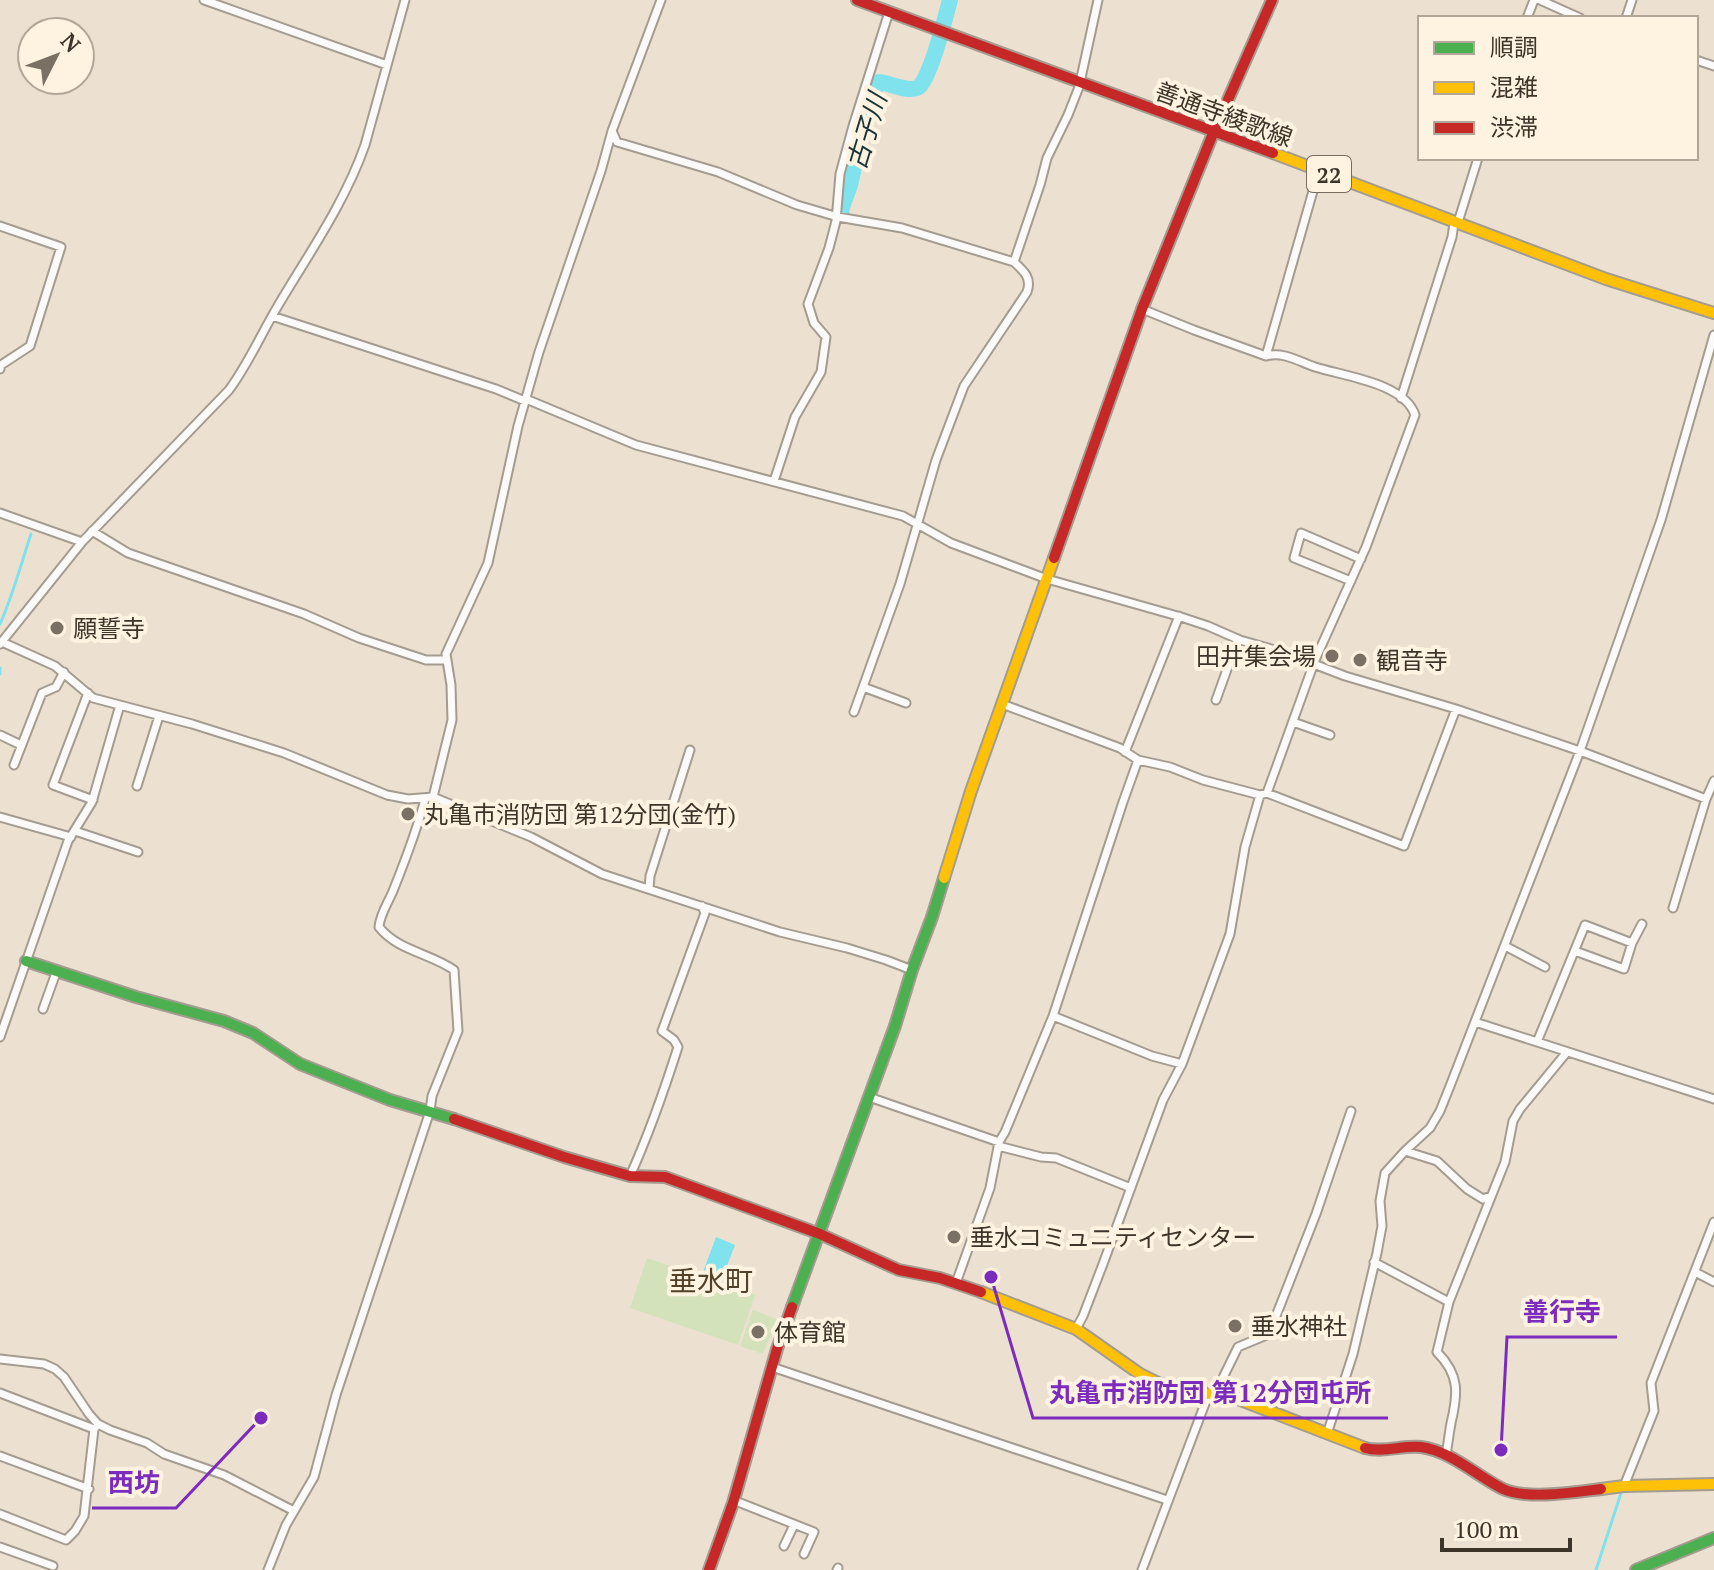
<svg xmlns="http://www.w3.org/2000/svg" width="1714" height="1570" font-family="'PT Serif','Noto Sans JP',serif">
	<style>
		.green { fill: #d4e2bb }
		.water { fill: #80e2ec }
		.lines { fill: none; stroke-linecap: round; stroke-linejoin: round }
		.stream { stroke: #80e2ec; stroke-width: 3 }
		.river { stroke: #80e2ec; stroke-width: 16 }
		.street-casing { stroke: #a49c90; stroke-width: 11 }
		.fast-casing { stroke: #a49c90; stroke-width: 14 }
		.slow-casing { stroke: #a49c90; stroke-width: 14 }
		.jam-casing { stroke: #a49c90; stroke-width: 14 }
		.street { stroke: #fcfaf8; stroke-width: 7 }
		.fast { stroke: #4caf50; stroke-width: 10 }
		.slow { stroke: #ffc107; stroke-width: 10 }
		.jam { stroke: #c62828; stroke-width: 10 }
		.poi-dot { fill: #7a7164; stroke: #fef2e0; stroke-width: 3 }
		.labels { text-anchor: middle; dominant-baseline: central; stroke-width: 8; stroke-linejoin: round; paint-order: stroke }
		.shield { fill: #fef2e0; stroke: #776e60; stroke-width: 2 }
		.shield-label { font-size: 22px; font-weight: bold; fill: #3d3529 }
		.street-label { font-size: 24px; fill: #3d3529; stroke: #fef2e0 }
		.poi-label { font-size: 24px; fill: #3d3529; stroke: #fef2e0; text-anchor: start }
		.water-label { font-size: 26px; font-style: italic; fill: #1a3336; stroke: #fef2e0 }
		.quarter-label { font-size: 28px; fill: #524128; stroke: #fef2e0 }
		.leader { fill: none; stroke: #7b2cbf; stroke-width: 3 }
		.callout-dot { fill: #7b2cbf; stroke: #fef2e0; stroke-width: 3 }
		.callout-label { font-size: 26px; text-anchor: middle; font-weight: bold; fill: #7b2cbf; stroke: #fef2e0; stroke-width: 8; stroke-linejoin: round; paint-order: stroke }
	</style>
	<rect width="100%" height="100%" fill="#ece1d1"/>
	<!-- green -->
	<path class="green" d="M647,1258L755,1295L738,1345L630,1308Z
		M753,1310L777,1319L763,1354L740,1346Z"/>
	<!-- water -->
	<path class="water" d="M716,1237L735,1245L722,1279L703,1272Z"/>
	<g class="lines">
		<!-- stream -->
		<path class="stream" d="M0,624C13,595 21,564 31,534
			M0,668V674
			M1596,1570L1622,1490"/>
		<!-- river -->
		<path class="river" d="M841,214C842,203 847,195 850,185C858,155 862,107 879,82C890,83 906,92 917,88C929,84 946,15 950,0"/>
		<defs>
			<path id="street" d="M204,0L387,65
				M1540,0L1580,18
				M1527,18L1534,0
				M1626,18L1632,0
				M1696,60L1714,66
				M612,131L617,142L718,172L797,205L838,217L902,228L1014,262C1024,271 1032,278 1027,292L964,386L936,460L900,584L854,712
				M0,226L61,247L30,346L1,365L0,369
				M1014,262L1040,185L1047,158L1068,115L1079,87L1098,0
				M1142,309L1194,330L1266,356C1283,351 1300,362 1315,367C1343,376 1405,383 1415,415L1366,547L1315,660L1267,793
				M272,316L496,389L525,401
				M1266,356L1319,170
				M1401,398L1452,237L1454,223L1459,219L1478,158
				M526,399L636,445L903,516L951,543L1047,579L1181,617L1208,626L1240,640L1285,653L1345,676L1456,709L1580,751L1706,799
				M774,481L795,417L821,372L826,337L814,323L808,304L829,248L836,221L840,174L853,126L889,12
				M0,513L82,542
				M92,531L128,553L304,614L359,638L426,660H446
				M1351,581L1294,558L1301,533L1361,559
				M2,642L55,666L93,698L192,724L284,753L387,795L408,799L433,797L531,837L602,874L780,932L847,948L886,960L912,970
				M0,644L82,542L229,390C249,363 262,332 279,304C310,252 345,202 365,145L405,0
				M863,687L906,703
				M88,693L53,785L93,800
				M1216,700L1238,639
				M1002,704L1120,748L1138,760L1170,767L1203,780L1260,795L1267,793L1404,846L1456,709
				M1293,722L1330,735
				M0,735L21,745
				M1125,752L1179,616
				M14,765L42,693L56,687L64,672
				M137,786L159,716
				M433,797L452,720L451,685L446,654L488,563L518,426L539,352L601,171L612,131L661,0
				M0,817L71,837
				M75,831L138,852
				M649,889L650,876L690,750
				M1673,908L1706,799L1714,781
				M1632,943L1642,924
				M1505,946L1545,967
				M43,1009L57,970
				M1053,1016L1152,1056L1182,1064
				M1475,1022L1714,1099
				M0,1037L68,841L92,802L120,705
				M1537,1042L1585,925L1632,943L1624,969L1575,951
				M869,1097L999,1142
				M998,1146L1041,1157L1056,1158L1131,1188
				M1405,1151L1437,1161L1467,1189L1483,1199L1491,1196
				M630,1176C649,1134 664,1091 678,1047L674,1040L662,1031L705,913L702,906
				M1374,1262L1449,1302
				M1695,1272L1714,1282
				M956,1283L990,1188L999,1142L1005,1132L1053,1016L1123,802L1138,760
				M1076,1329L1083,1316L1103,1264L1163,1100L1182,1064L1230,934L1245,847L1260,795
				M0,1359L44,1364L55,1369L64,1377L89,1414L98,1424L110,1430L147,1443L164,1454L224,1475L294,1511
				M772,1367L1167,1500
				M1216,1392L1238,1347L1269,1334L1316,1214L1351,1111
				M0,1393L94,1429
				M1327,1434L1353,1354L1377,1253L1382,1226L1380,1201L1385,1173L1405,1151L1430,1128L1440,1111L1450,1086L1580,751L1661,520L1714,335
				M1446,1455C1448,1444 1449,1434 1451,1423C1458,1394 1460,1375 1437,1352L1449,1302L1505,1162L1513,1121L1520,1109L1567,1052
				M0,1456L89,1489
				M1624,1486L1654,1411L1651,1383L1714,1222
				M733,1500L814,1532L804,1554
				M0,1514L66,1540L75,1531L84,1516L94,1429L98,1424
				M784,1546L794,1525
				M0,1547L53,1566
				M268,1570L286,1525L314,1477L336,1395L430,1111L432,1096L458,1031L454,970C430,953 398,951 379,927C380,914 388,903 393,891C405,861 417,830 425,799
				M837,1570L838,1568
				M1142,1570L1209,1393"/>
			<path id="fast" d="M26,961L136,997L224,1021L253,1033L300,1064L390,1100L454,1119
				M792,1307L895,1026L912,970L932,917L944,878
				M1636,1570L1714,1538"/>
			<path id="slow" d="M1273,153L1606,279L1714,313
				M944,878L971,791L1054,558
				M981,1292L1076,1329L1140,1374L1158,1383L1198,1396L1216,1392L1225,1394L1365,1448
				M1601,1489L1624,1486L1714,1484"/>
			<path id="jam" d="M857,0L1273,153
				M1054,558L1142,309L1212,136L1272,0
				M454,1119L564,1157L630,1176L665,1177L820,1234L899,1270L940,1278L981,1292
				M1365,1448C1384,1453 1402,1445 1421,1447C1451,1451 1477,1476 1503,1489C1527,1500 1576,1492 1601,1489
				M709,1570L733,1503L777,1349L792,1307"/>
		</defs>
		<!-- street casing -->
		<use href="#street" class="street-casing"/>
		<!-- fast casing -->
		<use href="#fast" class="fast-casing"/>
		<!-- slow casing -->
		<use href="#slow" class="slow-casing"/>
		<!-- jam casing -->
		<use href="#jam" class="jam-casing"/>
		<!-- street -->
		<use href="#street" class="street"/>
		<!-- fast -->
		<use href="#fast" class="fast"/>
		<!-- slow -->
		<use href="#slow" class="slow"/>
		<!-- jam -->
		<use href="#jam" class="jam"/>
	</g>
	<!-- markers -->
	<g class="poi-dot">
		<circle cx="57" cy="628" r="8"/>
		<circle cx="1332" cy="656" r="8"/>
		<circle cx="1360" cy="660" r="8"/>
		<circle cx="408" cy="814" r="8"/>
		<circle cx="954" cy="1237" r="8"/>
		<circle cx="1235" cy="1326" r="8"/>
		<circle cx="758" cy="1332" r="8"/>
	</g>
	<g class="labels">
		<!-- shield labels -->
		<rect class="shield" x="1307" y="156" width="44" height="36" rx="6"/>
		<g class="shield-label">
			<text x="1329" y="174">22</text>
		</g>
		<!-- street labels -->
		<g class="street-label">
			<text transform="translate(1224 114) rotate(20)">善通寺綾歌線</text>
		</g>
		<!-- poi labels -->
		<g class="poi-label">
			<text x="73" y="628">願誓寺</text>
			<text x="1316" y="656" text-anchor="end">田井集会場</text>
			<text x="1376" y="660">観音寺</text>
			<text x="424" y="814">丸亀市消防団 第12分団(金竹)</text>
			<text x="970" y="1237">垂水コミュニティセンター</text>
			<text x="1251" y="1326">垂水神社</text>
			<text x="774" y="1332">体育館</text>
		</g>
		<!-- water labels -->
		<g class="water-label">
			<text transform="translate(866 131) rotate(-73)">古子川</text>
		</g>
		<!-- quarter labels -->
		<g class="quarter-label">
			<text x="711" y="1280">垂水町</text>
		</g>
	</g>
	<!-- callouts -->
	<path class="leader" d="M1501 1450L1507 1337H1617M991 1277L1033 1418H1388M261 1418L176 1508H92"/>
	<g class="callout-dot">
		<circle cx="1501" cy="1450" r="8"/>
		<circle cx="991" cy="1277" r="8"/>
		<circle cx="261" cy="1418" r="8"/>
	</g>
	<g class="callout-label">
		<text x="1562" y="1321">善行寺</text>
		<text x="1210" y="1402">丸亀市消防団 第12分団屯所</text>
		<text x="134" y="1492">西坊</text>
	</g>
	<!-- legend -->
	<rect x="1418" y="16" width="280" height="144" fill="#fef2e0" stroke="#b1a697" stroke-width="2"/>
	<rect x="1434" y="42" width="40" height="12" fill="#4caf50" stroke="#b1a697" stroke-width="2"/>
	<text x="1490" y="56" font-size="24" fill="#3d3529">順調</text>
	<rect x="1434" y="82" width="40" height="12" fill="#ffc107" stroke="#b1a697" stroke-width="2"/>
	<text x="1490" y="96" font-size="24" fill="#3d3529">混雑</text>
	<rect x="1434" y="122" width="40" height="12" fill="#c62828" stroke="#b1a697" stroke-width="2"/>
	<text x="1490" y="136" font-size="24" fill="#3d3529">渋滞</text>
	<!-- north arrow -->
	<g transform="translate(56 56) rotate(48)"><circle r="38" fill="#fef2e0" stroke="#b1a697" stroke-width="2"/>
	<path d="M0-6L14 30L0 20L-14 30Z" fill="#7a7164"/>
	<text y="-12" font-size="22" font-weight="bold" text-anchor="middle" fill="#3d3529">N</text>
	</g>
	<!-- scale -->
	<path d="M1442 1538v12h128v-12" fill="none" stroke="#3d3529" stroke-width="4"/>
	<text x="1454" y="1538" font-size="24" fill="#3d3529" stroke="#fef2e0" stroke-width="6" paint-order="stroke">100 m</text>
</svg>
